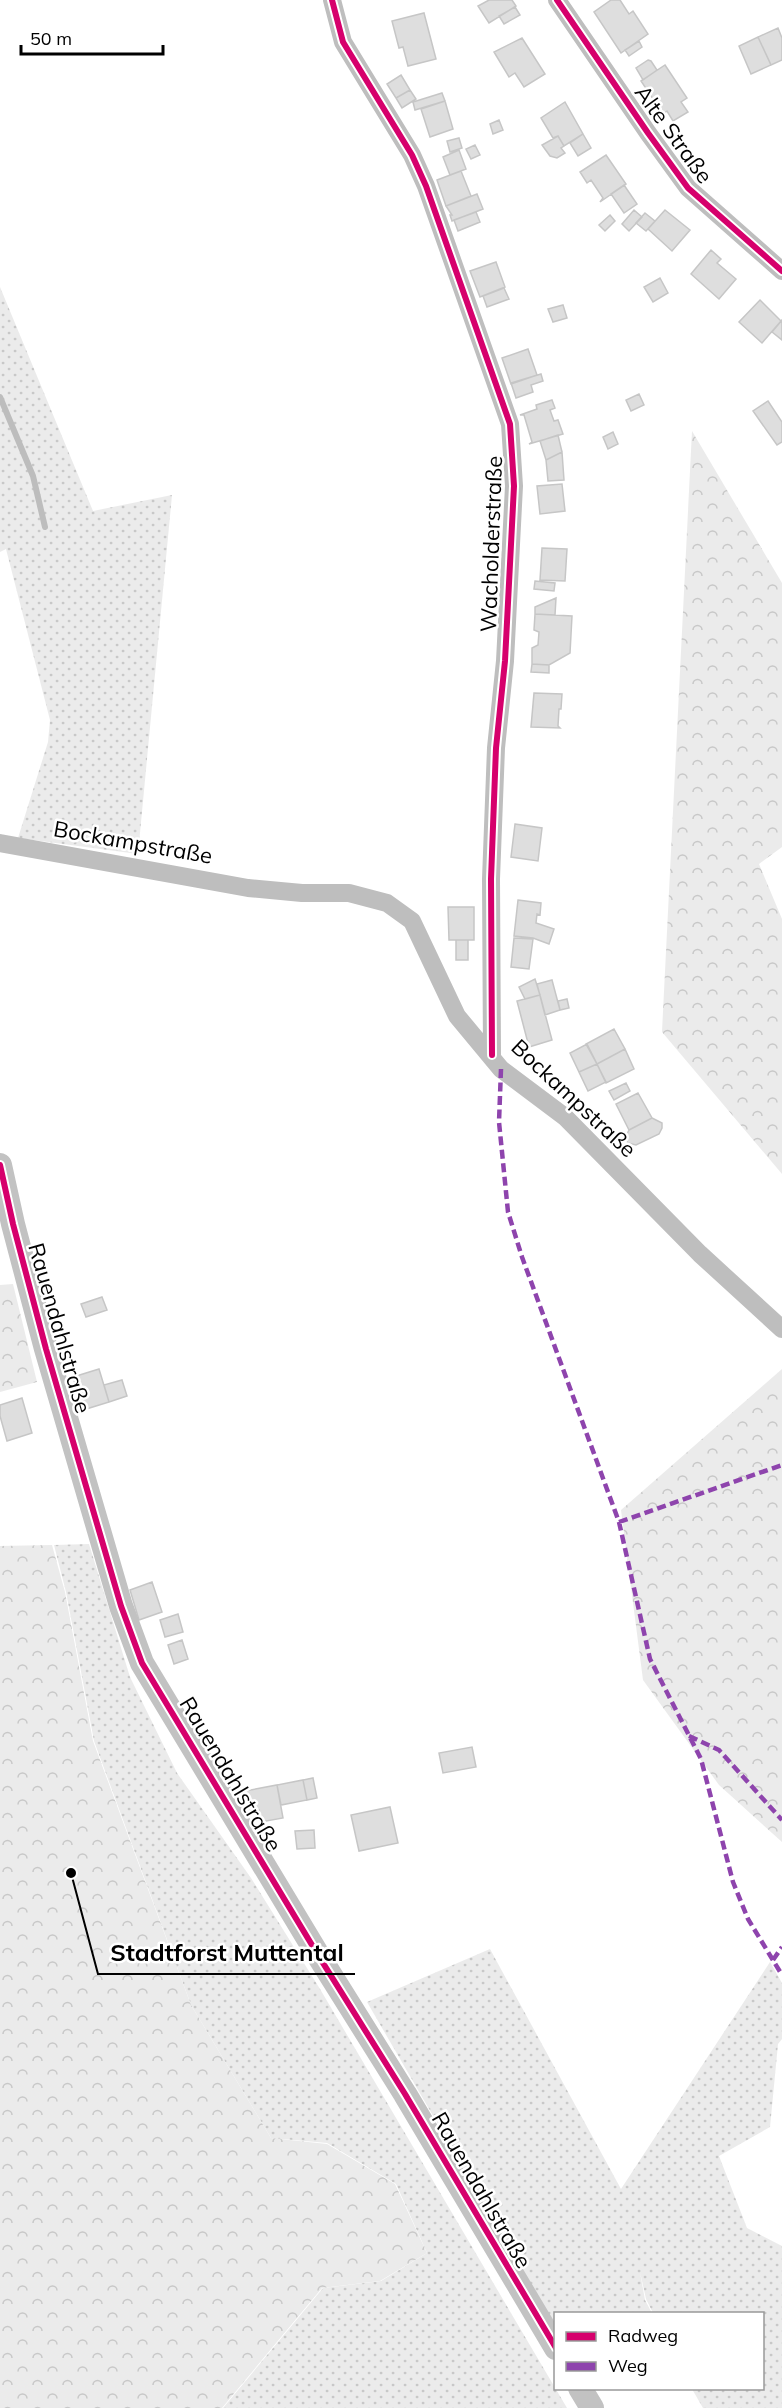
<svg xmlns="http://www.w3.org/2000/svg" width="782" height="2408" font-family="Mulish,sans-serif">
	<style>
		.green { fill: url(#green-dots) }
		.forest { fill: url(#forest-crowns) }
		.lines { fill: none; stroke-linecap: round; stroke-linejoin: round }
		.stream { stroke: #bdbdbd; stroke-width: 6 }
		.building { fill: #dedede; stroke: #c6c6c6; stroke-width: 1.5 }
		.street { stroke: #bebebe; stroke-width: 18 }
		.secondary { stroke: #c2c2c2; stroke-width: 24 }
		.quiet { stroke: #8e44ad; stroke-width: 4.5; stroke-dasharray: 9 4.5; stroke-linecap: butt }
		.cycleway-casing { stroke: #fff; stroke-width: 10 }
		.cycleway { stroke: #d6006c; stroke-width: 6 }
		.labels { text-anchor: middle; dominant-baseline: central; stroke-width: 5; stroke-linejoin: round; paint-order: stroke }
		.street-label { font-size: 22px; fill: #000; stroke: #fff }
		.leader { fill: none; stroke: #000; stroke-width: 2 }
		.callout-dot { fill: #000; stroke: #fff; stroke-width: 2 }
		.callout-label { font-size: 24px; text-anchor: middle; font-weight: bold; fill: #000; stroke: #fff; stroke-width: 5; stroke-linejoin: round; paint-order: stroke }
	</style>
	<defs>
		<pattern id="green-dots" width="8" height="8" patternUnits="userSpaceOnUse" patternTransform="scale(1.5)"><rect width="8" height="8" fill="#ebebeb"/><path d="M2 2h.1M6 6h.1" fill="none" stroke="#c8c8c8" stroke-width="1.8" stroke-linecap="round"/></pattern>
		<pattern id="forest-crowns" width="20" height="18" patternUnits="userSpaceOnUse" patternTransform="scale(1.5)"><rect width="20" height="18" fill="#ebebeb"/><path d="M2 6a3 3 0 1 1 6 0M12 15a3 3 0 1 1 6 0" fill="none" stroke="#c8c8c8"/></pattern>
	</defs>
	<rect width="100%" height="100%" fill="#fff"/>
	<!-- green -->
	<path class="green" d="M0,287L93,511L172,495L138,854L18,838L48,742L50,720L6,549L0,552Z
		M89,1544L130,1677L177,1773L251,1878L320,1989L567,2408H223L323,2288L381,2281L427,2253L396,2184L327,2143L271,2138L191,2005L94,1741L66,1592L54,1545Z
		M490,1949L621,2189L770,1962L782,1983V2039L778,2044L770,2127L719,2156L747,2228L782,2246V2408H703L692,2389L762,2388V2314L653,2313L646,2299L640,2272L645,2300L652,2313L556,2314L555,2326L367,2002Z"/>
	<!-- forest -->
	<path class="forest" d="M692,431L782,583V847L759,864L782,919V1174L662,1032Z
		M13,1284L37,1382L0,1392V1285Z
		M782,1369V1842L719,1785L643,1680L621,1510Z
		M52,1545L65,1592L93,1741L191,2005L271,2138L327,2144L395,2184L427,2253L380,2281L322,2288L222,2408H0V1546Z"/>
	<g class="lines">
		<!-- stream -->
		<path class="stream" d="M0,397L33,476L45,527"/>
	</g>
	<!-- building -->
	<path class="building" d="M489,0H512L516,6L489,23L478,6Z
		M611,0H620L629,14L633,11L648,34L621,53L594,12Z
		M515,7L520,15L504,24L499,16Z
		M424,13L436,59L408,66L403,47L399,48L392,21Z
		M778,28L782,38V60L771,65L758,37Z
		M758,37L771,65L751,74L739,46Z
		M522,38L545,74L524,87L515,73L509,77L494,52Z
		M639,41L642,47L629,56L625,50Z
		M648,60L651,61L657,70L643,80L636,68Z
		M665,65L687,98L681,102L688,112L673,121L667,111L663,114L641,81Z
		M401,75L410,90L396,98L387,84Z
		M410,90L416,99L402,108L396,98Z
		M442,93L445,101L415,110L413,102Z
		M445,101L453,129L430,137L421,109Z
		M565,102L583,134L564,146L558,136L553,138L541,118Z
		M499,120L503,130L493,134L490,124Z
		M583,134L591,148L578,156L570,143Z
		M558,136L564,146L561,148L565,153L557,158L550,156L542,145Z
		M459,138L462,148L450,152L447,141Z
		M475,145L480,155L471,159L466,149Z
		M459,150L466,169L450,175L443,157Z
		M606,155L626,184L600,202L603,198L591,180L587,183L580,172Z
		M461,171L471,196L446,206L437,180Z
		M624,185L637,204L624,213L611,194Z
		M477,194L483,209L452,221L450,215H452L446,206Z
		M634,210L642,217L629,231L622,224Z
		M665,210L690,230L672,251L648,229Z
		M476,212L480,222L458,231L454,220Z
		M645,213L655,221L646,231L636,223Z
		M610,215L615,221L605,231L599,225Z
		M711,250L721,259L717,263L736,279L719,299L691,274Z
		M496,262L505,287L480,297L470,271Z
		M660,278L668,293L653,302L644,287Z
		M504,288L509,299L487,307L483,296Z
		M760,300L781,321L762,343L739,322Z
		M563,305L567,318L553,322L548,309Z
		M782,320V340L772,332Z
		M528,349L537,375L511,384L502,358Z
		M541,374L543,381L531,385L533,392L516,398L511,383Z
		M639,394L644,405L631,411L626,400Z
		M552,400L555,408L550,410L554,421L558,420L563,434L529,444L532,442L524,415H520L537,409L536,405Z
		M768,401L782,422V442L777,445L753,411Z
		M613,432L618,444L608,449L603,437Z
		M558,435L562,452L546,460L540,441Z
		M562,452L564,480L548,481L546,460Z
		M562,484L565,511L540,514L537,486Z
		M542,548L567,549L565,581L540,580Z
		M535,581L555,583L554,591L534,589Z
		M556,598L555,615L535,614V607Z
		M535,614L572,616L570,653L549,665L532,664V648L538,645L539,632L534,630Z
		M532,664L549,665V673L531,672Z
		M534,693L562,694L561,709H559L558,726L560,728L531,727Z
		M515,824L542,828L538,861L511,857Z
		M518,900L541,903L540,915L537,914L536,923L554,929L549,944L533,938L514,936Z
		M448,907H474V940H449Z
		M514,938L533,939L529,969L511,967Z
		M456,940H468V960H456Z
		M535,979L540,995L525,999L519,987Z
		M552,980L560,1010L545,1015L537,984Z
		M540,995L552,1040L529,1047L517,1001Z
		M567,999L569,1008L560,1010L558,1001Z
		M614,1029L625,1049L597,1064L586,1044Z
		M587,1044L597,1064L579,1072L570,1053Z
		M625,1049L634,1069L606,1083L597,1064Z
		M597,1064L606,1082L588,1091L579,1072Z
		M626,1083L630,1091L614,1100L609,1091Z
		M638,1093L652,1118L629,1130L616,1104Z
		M652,1118L662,1123V1128L659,1134L636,1145L628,1143L625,1138L629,1130Z
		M102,1297L107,1310L86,1317L81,1304Z
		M99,1369L109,1402L83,1410L73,1377Z
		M122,1380L127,1396L109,1402L104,1385Z
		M22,1398L32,1433L7,1441L0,1416V1405Z
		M152,1582L162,1612L139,1620L130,1590Z
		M178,1614L183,1632L165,1637L160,1620Z
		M182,1640L188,1659L174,1664L168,1645Z
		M472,1747L476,1767L443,1773L439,1753Z
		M313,1778L317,1798L307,1800L303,1780Z
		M303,1780L307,1800L281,1805L277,1785Z
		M277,1785L283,1818L261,1822L259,1810L250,1812L245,1791Z
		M390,1807L398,1843L359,1851L351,1815Z
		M314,1830L315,1848L297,1849L295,1831Z"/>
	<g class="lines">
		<!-- street -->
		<path class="street" d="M332,0L343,42L412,155L426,186L510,424L514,486L505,661L496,748L491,879L492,1055
			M557,0L648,133L688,188L782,271
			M0,843L248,888L302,893H349L387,903L412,921L457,1016L501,1069L565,1117L700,1254L782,1329"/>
		<!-- secondary -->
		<path class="secondary" d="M0,1165L13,1224L46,1349L121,1606L142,1663L318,1955L405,2094L556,2348
			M580,2388L592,2408"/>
		<!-- quiet -->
		<path class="quiet" d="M501,1069L499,1122L508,1212L522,1257L619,1522L650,1659L701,1759L733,1882L748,1919L782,1975
			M619,1522L782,1465
			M689,1736L719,1750L782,1820
			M773,1960L782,1947"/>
		<defs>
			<path id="cycleway" d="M332,0L343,42L412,155L426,186L510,424L514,486L505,661L496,748L491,879L492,1055
				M557,0L648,133L688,188L782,271
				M0,1165L13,1224L46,1349L121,1606L142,1663L318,1955L405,2094L556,2348"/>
		</defs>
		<!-- cycleway casing -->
		<use href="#cycleway" class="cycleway-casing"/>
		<!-- cycleway -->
		<use href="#cycleway" class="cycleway"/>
	</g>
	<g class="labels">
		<!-- street labels -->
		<g class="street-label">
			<text transform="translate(674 134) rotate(54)">Alte Straße</text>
			<text transform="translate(491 544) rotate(-88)">Wacholderstraße</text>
			<text transform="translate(133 842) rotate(10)">Bockampstraße</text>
			<text transform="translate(574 1098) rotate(43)">Bockampstraße</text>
			<text transform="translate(60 1328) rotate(74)">Rauendahlstraße</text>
			<text transform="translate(231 1774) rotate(59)">Rauendahlstraße</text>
			<text transform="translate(482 2190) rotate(60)">Rauendahlstraße</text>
		</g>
	</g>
	<!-- callouts -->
	<path class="leader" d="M71 1873L98 1974H355"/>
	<circle class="callout-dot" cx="71" cy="1873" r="6"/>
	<g class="callout-label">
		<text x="227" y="1961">Stadtforst Muttental</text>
	</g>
	<!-- legend -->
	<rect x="554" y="2312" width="210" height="78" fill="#ffffff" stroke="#999999" stroke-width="1.5"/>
	<rect x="566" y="2332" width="30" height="9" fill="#d6006c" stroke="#999999" stroke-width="1.5"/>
	<text x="608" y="2342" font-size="18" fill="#000000">Radweg</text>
	<rect x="566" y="2362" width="30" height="9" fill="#8e44ad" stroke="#999999" stroke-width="1.5"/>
	<text x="608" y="2372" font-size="18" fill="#000000">Weg</text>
	<!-- scale -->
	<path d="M21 45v9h142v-9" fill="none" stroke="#000000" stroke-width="3"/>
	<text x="30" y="45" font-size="18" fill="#000000" stroke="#ffffff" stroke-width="4.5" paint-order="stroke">50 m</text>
</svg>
